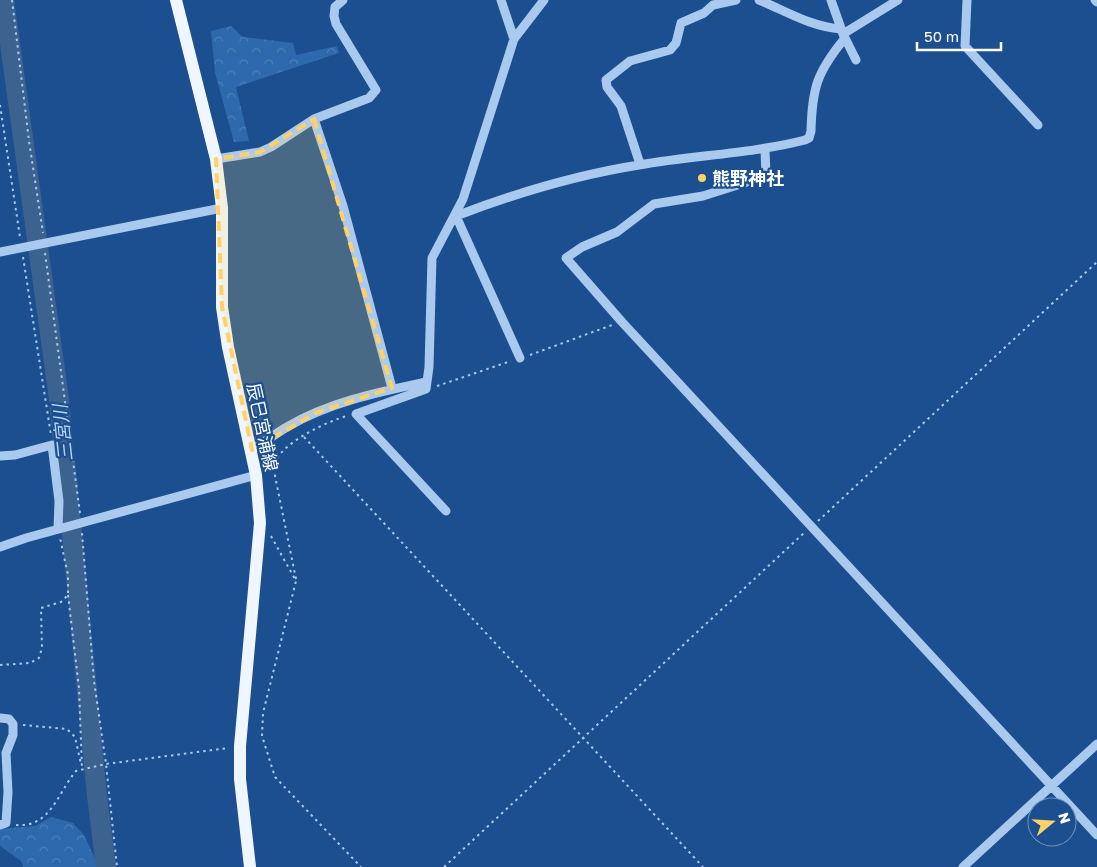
<svg xmlns="http://www.w3.org/2000/svg" width="1097" height="867" font-family="'Golos Text','Noto Sans JP',sans-serif">
	<style>
		.forest { fill: url(#forest-crowns) }
		.lines { fill: none; stroke-linecap: round; stroke-linejoin: round }
		.river { stroke: #3c6290; stroke-width: 20 }
		.path { stroke: #a9c9ee; stroke-width: 2; stroke-dasharray: 2.5 4; stroke-linecap: butt }
		.minor { stroke: #a9c9ee; stroke-width: 9 }
		.major { stroke: #f0f6ff; stroke-width: 12 }
		.marked { fill: #ffd166; fill-opacity: 0.2; stroke: #ffd166; stroke-width: 4; stroke-dasharray: 10 6; stroke-linejoin: round }
		.poi-dot { fill: #ffd166; stroke: #1b4f8f; stroke-width: 2 }
		.labels { text-anchor: middle; dominant-baseline: central; stroke-width: 4.5; stroke-linejoin: round; paint-order: stroke }
		.poi-label { font-size: 18px; font-weight: bold; fill: #fff; stroke: #1b4f8f; text-anchor: start }
		.street-label { font-size: 18px; fill: #fff; stroke: #1b4f8f }
		.water-label { font-size: 19px; font-style: italic; fill: #b5d3f5; stroke: #1b4f8f }
	</style>
	<defs>
		<pattern id="forest-crowns" width="20" height="18" patternUnits="userSpaceOnUse" patternTransform="scale(1.25)"><rect width="20" height="18" fill="#2e69ad"/><path d="M2 6a3 3 0 1 1 6 0M12 15a3 3 0 1 1 6 0" fill="none" stroke="#4d80b9"/></pattern>
	</defs>
	<rect width="100%" height="100%" fill="#1b4f8f"/>
	<!-- forest -->
	<path class="forest" d="M231,26L243,37L293,43L296,55L337,46L339,53L236,87L249,141L234,142L215,73L211,31Z
		M51,817L73,823L84,835L99,867H23L21,861L0,846V829L35,826Z"/>
	<g class="lines">
		<!-- river -->
		<path class="river" d="M4,0L59,399L97,796L106,867"/>
		<!-- path -->
		<path class="path" d="M12,0L29,141L43,233
			M0,105L20,237
			M45,253L80,513
			M23,257L51,435
			M530,355L612,325
			M437,386L511,361
			M304,437L703,867
			M818,521L1097,262
			M82,533L94,681L106,764L117,867
			M271,536L296,581L263,713L262,736L275,777L361,867
			M296,579L274,471C275,467 276,462 277,459C286,441 328,421 347,416
			M68,595L79,688L82,769
			M0,665L30,663L39,658L42,648L41,608L61,602L68,595V575L60,538
			M23,725L67,729L75,737L81,764
			M16,825C51,828 58,792 76,771L106,764L228,748
			M444,867L805,532"/>
		<!-- minor -->
		<path class="minor" d="M501,0L514,39
			M759,0C786,11 811,27 841,29
			M831,0L843,34L856,60
			M967,0L965,46L1038,125
			M1095,0L1097,2
			M843,34L898,0
			M314,119L343,206L392,388
			M765,150L766,176L703,196L654,204L617,232L582,247L566,258L622,322L1097,835
			M216,159L260,152L271,147L314,119L369,98L376,90L336,24L334,16L335,7L343,0
			M640,164L621,106L607,87L606,80L630,61L670,50L676,43L681,23L704,13L713,5L736,0
			M456,216C516,193 576,175 639,165C695,155 750,154 805,140L809,138L811,131C812,88 817,72 845,38
			M456,216L520,358
			M0,252L222,208
			M252,450C263,443 275,434 287,427C329,402 379,392 426,382
			M0,456L15,455L52,445L59,501L58,529
			M446,511L356,414L426,389L429,367L432,258L463,199L514,39L544,0
			M0,547L26,538L256,475
			M0,718L9,719L13,724V735L6,753L8,792L6,823L0,825
			M963,867L1097,744"/>
		<!-- major -->
		<path class="major" d="M176,0L216,159L222,208V307L228,347L256,475L260,523L240,746V779L250,867"/>
	</g>
	<!-- marked area -->
	<path class="marked" d="M314,119L392,388L316,413L252,450L222,307L216,159L260,152Z"/>
	<!-- markers -->
	<circle class="poi-dot" cx="702" cy="178" r="5"/>
	<g class="labels">
		<!-- poi labels -->
		<g class="poi-label">
			<text x="712" y="178">熊野神社</text>
		</g>
		<!-- street labels -->
		<g class="street-label">
			<text transform="translate(263 427) rotate(78)">辰巳宮浦線</text>
		</g>
		<!-- water labels -->
		<g class="water-label">
			<text transform="translate(62 433) rotate(-96)">三宮川</text>
		</g>
	</g>
	<!-- north arrow -->
	<g transform="translate(1052 822) rotate(72)"><circle r="24" fill="#1b4f8f" stroke="#7695bc"/>
	<path d="M0-4L9 19L0 12L-9 19Z" fill="#ffd166"/>
	<text y="-8" font-size="14" font-weight="bold" text-anchor="middle" fill="#ffffff">N</text>
	</g>
	<!-- scale -->
	<path d="M917 42v8h84v-8" fill="none" stroke="#ffffff" stroke-width="2.5"/>
	<text x="924" y="42" font-size="15" fill="#ffffff" stroke="#1b4f8f" stroke-width="4" paint-order="stroke">50 m</text>
</svg>
